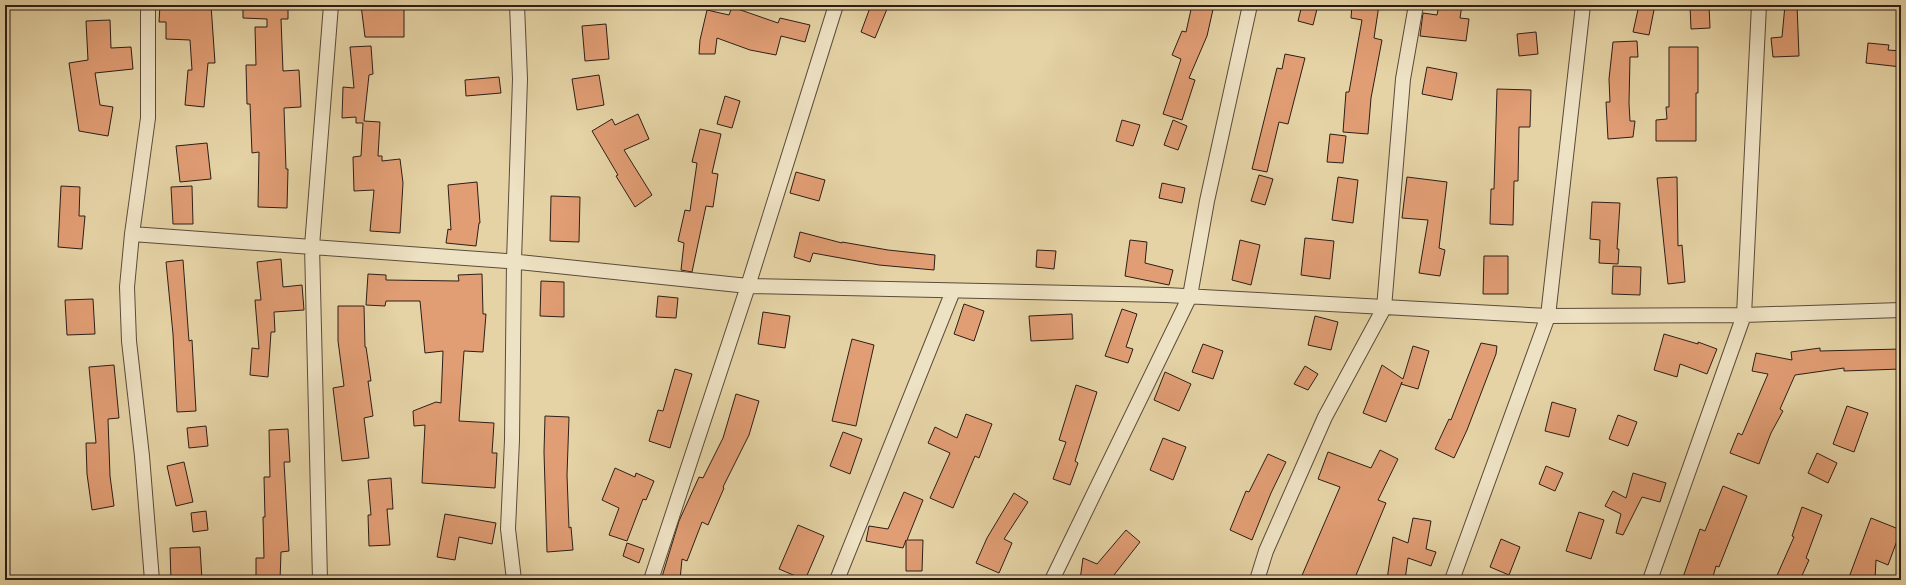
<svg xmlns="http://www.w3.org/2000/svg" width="1906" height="585" font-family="Alegreya,serif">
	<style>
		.building { fill: #e19d74; stroke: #2d1e16 }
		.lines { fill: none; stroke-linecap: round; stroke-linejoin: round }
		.street-casing { stroke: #5b4b3a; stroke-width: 16 }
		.street { stroke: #eee2c4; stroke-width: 14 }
	</style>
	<rect width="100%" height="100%" fill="#e5d3a5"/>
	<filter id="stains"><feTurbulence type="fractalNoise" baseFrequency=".005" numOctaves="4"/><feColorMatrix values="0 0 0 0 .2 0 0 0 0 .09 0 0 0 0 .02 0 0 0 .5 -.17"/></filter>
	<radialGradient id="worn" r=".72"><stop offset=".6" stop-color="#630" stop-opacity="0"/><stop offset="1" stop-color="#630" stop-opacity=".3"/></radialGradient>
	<!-- building -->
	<path class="building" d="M160,5L198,6V5H211L215,63H208L204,107L185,105L188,70H192L190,40L166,39V22H159Z
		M243,5H288V19H281L283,71L299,70L301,107L284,108L286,169H288L287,208L258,207L259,152L252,153L250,104H247L246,65H256L255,27H267V19L243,18Z
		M361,5H404V37H365Z
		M871,5H878L887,9L875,38L861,32Z
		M1192,5H1214L1207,36L1189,78L1195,80L1182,120L1163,114L1181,59L1172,55L1182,31L1186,32Z
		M1302,5H1318L1313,25L1298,21Z
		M1352,5H1379L1374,38L1382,40L1371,98L1368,134L1343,132L1346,92H1349L1362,20L1351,18Z
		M1439,5H1462L1460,18L1469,19L1466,41L1420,36L1423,13L1437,15Z
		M1639,5H1655L1649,35L1633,32Z
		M1690,5H1709L1710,28L1691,29Z
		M1785,5H1797L1799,56L1773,57L1771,38L1782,37Z
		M732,7L778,23L780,18L810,25L805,42L781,36L776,55L750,50L717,38L715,54H699L700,40L707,10L729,15Z
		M110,20L111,48L131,47L133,69L95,73L100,105L113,107L108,136L79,131L69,63L88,60L86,21Z
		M606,24L609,59L585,61L582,26Z
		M1536,32L1538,54L1519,56L1517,34Z
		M1637,41L1638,57H1630L1629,103L1630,121H1635L1633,137L1608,139L1606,102H1610L1609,79L1613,42Z
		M1868,43L1889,45L1888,50L1901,51V67L1866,63Z
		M371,46L373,74L369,75L364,121L380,122L378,156H382V161L400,159L403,183L400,233L370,231L374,190L354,191L353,157L361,156L363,123H356V117L342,118L343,87L354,88L350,47Z
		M1669,47H1698V93H1696V141H1656V120L1667,119L1666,107H1669Z
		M1285,54L1305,58L1288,124L1279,122L1267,172L1252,169L1277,68L1282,69Z
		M1427,67L1457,73L1452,100L1422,94Z
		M599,75L604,105L577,110L572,79Z
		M499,77L501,93L466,96L465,80Z
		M1497,89L1531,90L1530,127H1519L1518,181H1514L1513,225L1490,224L1491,189H1494Z
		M725,96L740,101L732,128L717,124Z
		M638,114L649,139L624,150L652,195L635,207L616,176L618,175L592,131L612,119L615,125Z
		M1122,120L1140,125L1133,146L1116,141Z
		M1173,120L1187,126L1178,150L1164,145Z
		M700,129L721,134L712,173L718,174L713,207L706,206L692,272L681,270L684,243L678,241L685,210L690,211L697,163L692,162Z
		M1330,134L1346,136L1343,163L1327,162Z
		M207,143L211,179L180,182L176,146Z
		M796,172L825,180L819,201L790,193Z
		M1259,175L1273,179L1265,205L1251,201Z
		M1338,177L1358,180L1353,223L1332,220Z
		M1407,177L1447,182L1439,248L1445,250L1440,276L1419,273L1428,220L1402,218Z
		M1677,177L1678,246L1682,245L1685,282L1668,284L1657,178Z
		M477,182L480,223H479L476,246L446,243L448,229L451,230L448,185Z
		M1162,183L1185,188L1182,203L1159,198Z
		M61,186L80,187L79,216H85L82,249L58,247Z
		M192,186L193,224H173L171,187Z
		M551,196L580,197L579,242L550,241Z
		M1592,202L1620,203L1617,249H1619L1618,264L1599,263L1600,240L1590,239Z
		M800,232L842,243V242L888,250L935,255L934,270L879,265L813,253L810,262L794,257Z
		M1305,238L1334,241L1330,279L1301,275Z
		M1130,240L1147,242L1145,263L1173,270L1169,285L1125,276Z
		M1240,240L1260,245L1251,285L1232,280Z
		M1037,250L1056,251L1054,269L1036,267Z
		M1484,256H1508V294H1483Z
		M281,259L283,287L302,285L304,310L274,312L275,332H271L268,377L250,375L252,348L259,349L255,300H261L257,262Z
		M183,260L189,341L192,340L196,411L177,412L173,334L166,262Z
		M1613,266L1641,267L1640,295L1612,294Z
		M368,274L386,275V280L459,281L458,275L482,274L483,314H486L483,352L464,351L459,421L494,423L492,453H497L495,488L422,483L425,425L414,426L413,411L436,402L441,403L443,351L425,353L420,301H386L385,306L366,305Z
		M541,281L564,282V317L540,316Z
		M658,296L678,298L676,318L656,317Z
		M93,299L95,334L67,335L65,300Z
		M964,304L984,311L974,341L954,334Z
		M338,306H364L365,347H366L371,381H368L373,416L364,418L369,458L342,461L333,388L344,386L338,341Z
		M1122,309L1137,314L1126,347L1133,349L1128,363L1105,356Z
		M763,312L790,316L785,348L758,344Z
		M1072,314L1073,339L1031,341L1029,316Z
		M1315,316L1338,322L1331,350L1308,345Z
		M1664,334L1698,344V342L1717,349L1707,374L1680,364L1677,377L1654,370Z
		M852,339L874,345L856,426L832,421Z
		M1481,343L1497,346L1496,354L1467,430L1454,458L1435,449L1449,419L1451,420Z
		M1203,344L1223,351L1213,379L1192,372Z
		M1413,346L1429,351L1418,389L1401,384L1402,382L1386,422L1363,413L1382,365L1403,379Z
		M1820,348V351L1901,349V369L1844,371V368L1795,375L1780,409L1783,411L1771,433L1759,464L1730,453L1738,433L1742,435L1768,374L1752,371L1756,353L1792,360L1791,352Z
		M114,365L119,418L108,419L110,476L114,506L92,510L87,474L86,443H96L89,367Z
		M1305,366L1318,374L1308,390L1294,384Z
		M675,369L692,374L670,448L649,441L658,410L663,411Z
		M1165,372L1191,384L1179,411L1154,400Z
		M1076,385L1097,392L1075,461L1078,463L1070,485L1053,479L1066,442L1059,440Z
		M736,394L759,401L749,435L723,487L724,488L708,525L702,522L687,561L682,559L680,580H661L679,521L699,477L703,478L723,438Z
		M1552,402L1576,409L1569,437L1545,431Z
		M1847,406L1868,413L1854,452L1833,444Z
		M966,414L992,424L979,458L975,456L953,508L930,498L950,453L928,443L935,427L957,438Z
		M1618,415L1637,422L1628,446L1609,439Z
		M545,416L569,417L567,475L569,528L571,527L573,550L547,552L544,452Z
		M206,426L208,446L189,448L187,428Z
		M288,429L290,462H284L289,551L281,552L280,580H256V558H264L263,517H265L264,477H270L269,430Z
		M843,432L862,439L850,474L830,466Z
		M1163,438L1186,447L1173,480L1150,470Z
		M1380,450L1398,459L1378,500L1386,503L1354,580H1300L1340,487L1318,479L1328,452L1371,468Z
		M1817,453L1837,463L1828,483L1808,473Z
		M1268,454L1286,462L1271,493L1252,540L1230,530L1246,491L1249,492Z
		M184,462L193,502L176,506L167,466Z
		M1546,466L1563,473L1555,491L1539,484Z
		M615,468L635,477L636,473L654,481L646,500L643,499L627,541L609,535L619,508L602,500Z
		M1633,473L1666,483L1660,502L1642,497L1623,535L1616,533L1621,514L1605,506L1613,491L1626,498Z
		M391,478L393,509H387L390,545L369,546L368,515H371L368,480Z
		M1723,486L1747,496L1719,567L1716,566L1712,580H1682L1700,529L1705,531Z
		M904,492L923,500L907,540H923L922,571H906V540L903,548L866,541L869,526L888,529Z
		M1014,493L1028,502L1004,539L1012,543L999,573L976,563L987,538Z
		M1802,507L1822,515L1806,558L1809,560L1800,580H1775L1794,537L1792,536Z
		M206,511L208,530L193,532L191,513Z
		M1579,512L1604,520L1591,559L1566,551Z
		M445,514L496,523L492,544L459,537L455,560L437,557Z
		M1413,518L1431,521L1426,549L1436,552L1431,566L1408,558L1405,580H1387L1393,537L1408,543Z
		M1871,518L1901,530L1888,565L1876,560L1875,580H1848Z
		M798,525L824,536L805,580L779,569Z
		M1126,530L1140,542L1110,580H1080L1083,558L1097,564Z
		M1501,539L1520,547L1509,575L1490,567Z
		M627,543L644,549L639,563L623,556Z
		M200,547L202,580H171L170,548Z"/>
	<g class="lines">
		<defs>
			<path id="street" d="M148,5V118L132,234L127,287L129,341L142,456L152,580
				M132,234L519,262L748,286L1166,295L1548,316L1744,315L1901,310
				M320,580L312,246L331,5
				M514,580L508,529L512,440L514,261L520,79L517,5
				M651,580L748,286L836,5
				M837,580L953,291
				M1052,580L1190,296L1207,201L1250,5
				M1257,580L1266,551L1325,417L1384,308L1403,79L1416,5
				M1452,580L1548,316L1583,5
				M1650,580L1744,315L1759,5"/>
		</defs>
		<!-- street casing -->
		<use href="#street" class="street-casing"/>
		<!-- street -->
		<use href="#street" class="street"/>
	</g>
	<!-- margin -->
	<rect width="1906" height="585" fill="none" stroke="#e5d3a5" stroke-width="20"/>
	<rect x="6" y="6" width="1894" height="573" fill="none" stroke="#2d1e16" stroke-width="2"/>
	<rect x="10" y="10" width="1886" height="565" fill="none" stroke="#2d1e16"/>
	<rect width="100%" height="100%" filter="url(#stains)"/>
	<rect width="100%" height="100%" fill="url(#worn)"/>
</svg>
